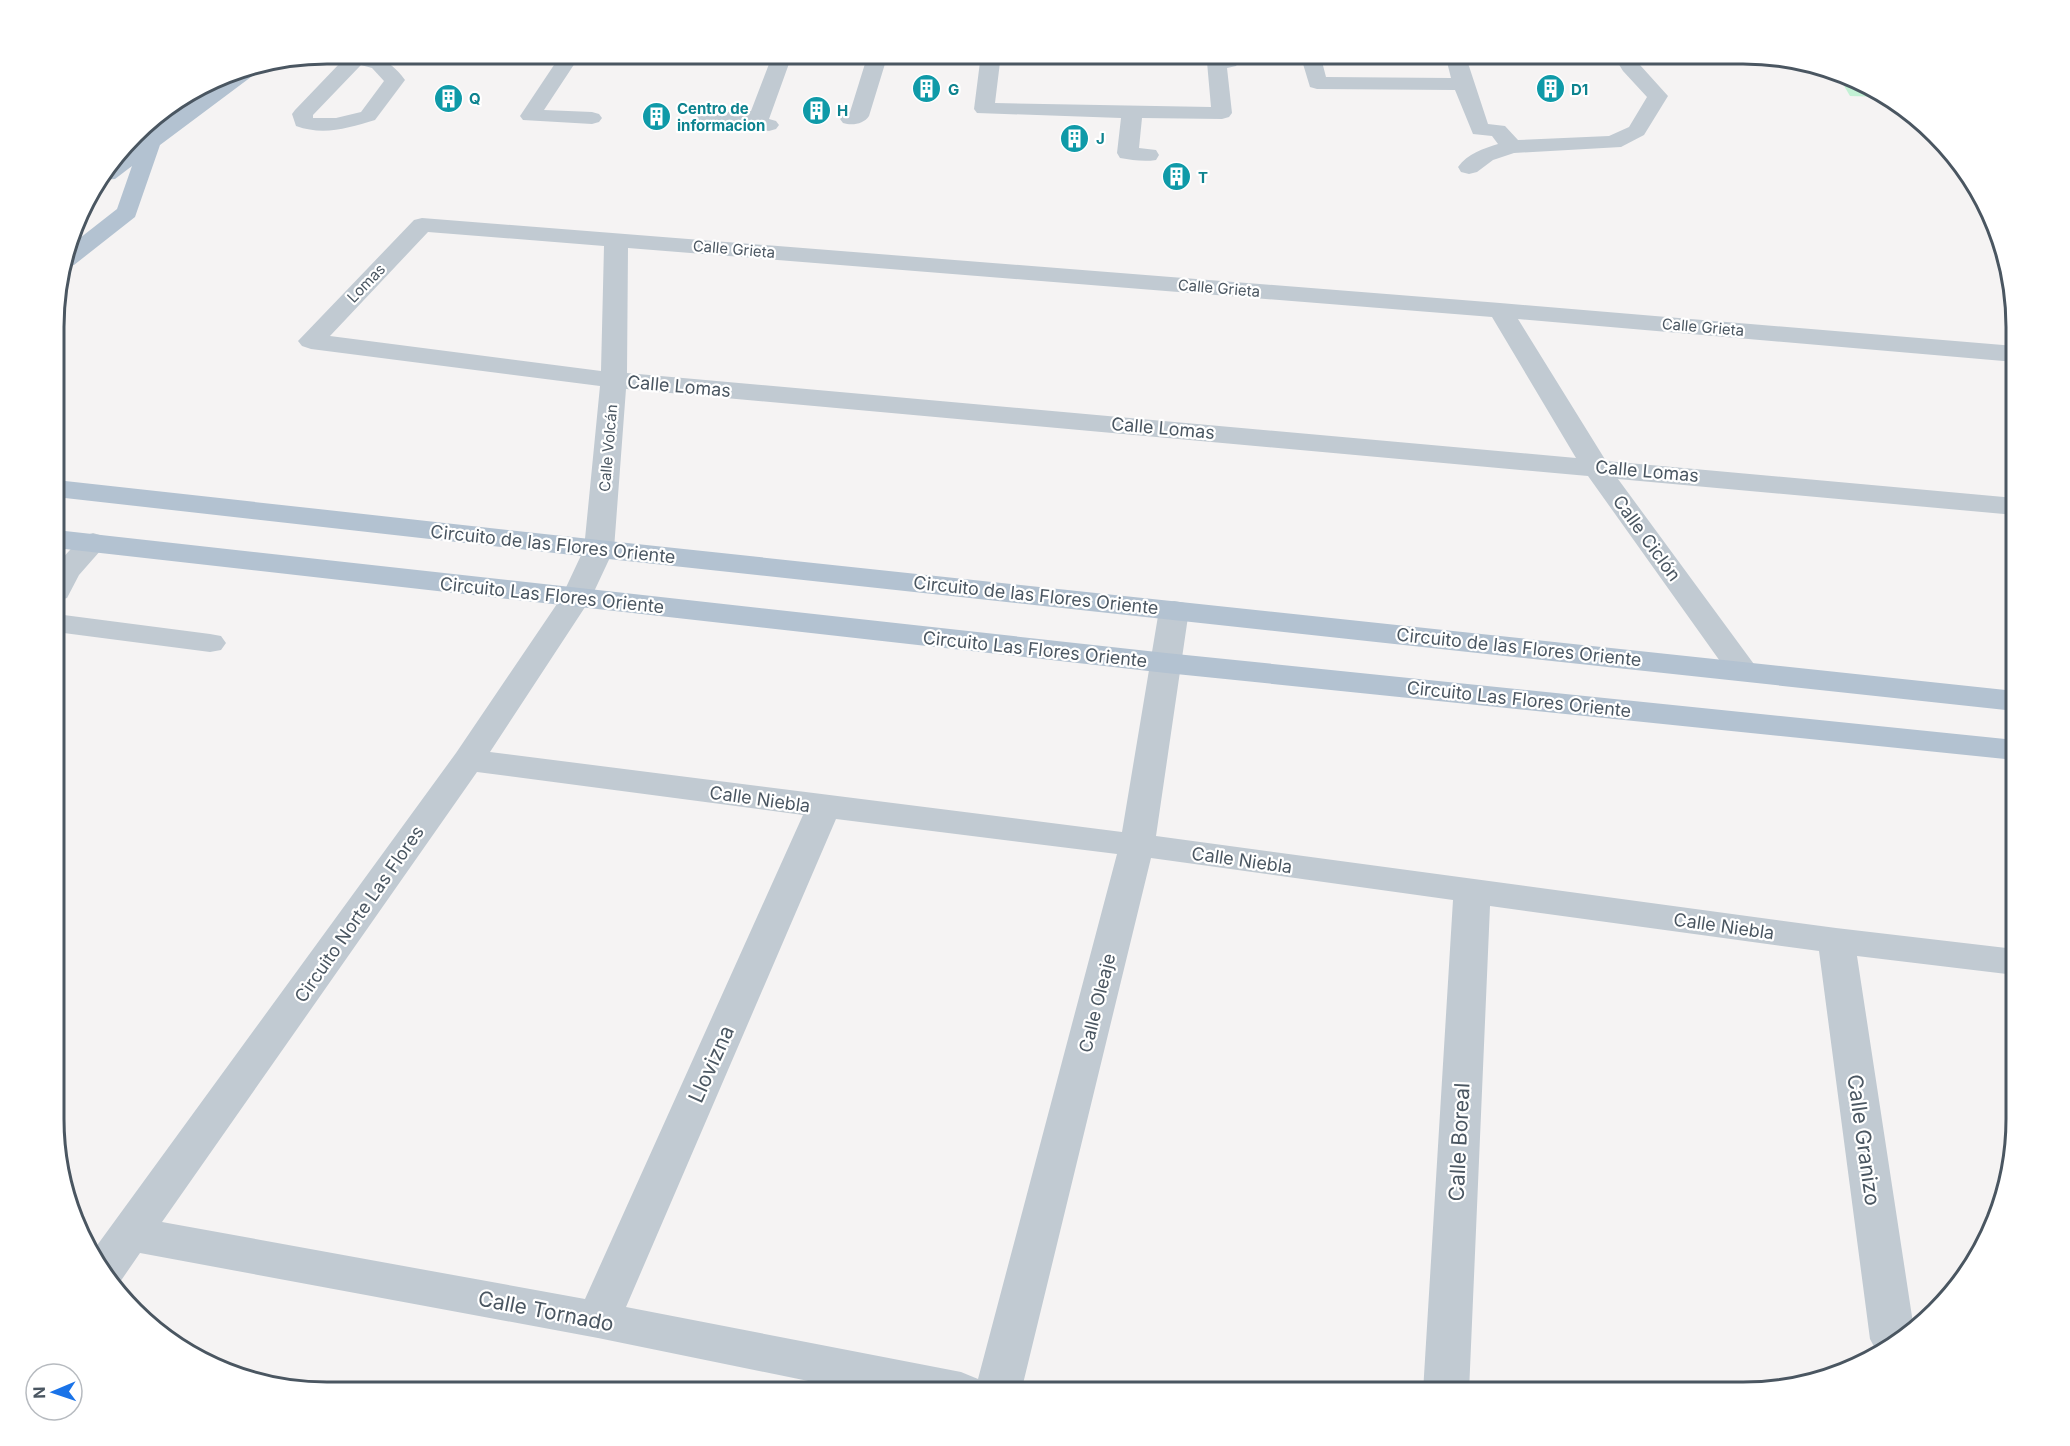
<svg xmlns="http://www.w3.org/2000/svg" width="2070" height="1446" font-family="Inter,sans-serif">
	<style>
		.green { fill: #c3f1d5 }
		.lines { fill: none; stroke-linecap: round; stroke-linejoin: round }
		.minor { fill: #c1cad2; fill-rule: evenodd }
		.major { fill: #b3c2d1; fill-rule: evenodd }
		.labels { text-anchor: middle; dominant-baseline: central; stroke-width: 4.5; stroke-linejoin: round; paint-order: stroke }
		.far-culture-label { font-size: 15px; font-weight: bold; fill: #0d838f; stroke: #fff; text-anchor: start }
		.far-street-label { font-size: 15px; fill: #4a5661; stroke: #fff }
		.street-label { font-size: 18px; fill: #4a5661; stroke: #fff }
		.near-street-label { font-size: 21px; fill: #4a5661; stroke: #fff }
		.rim { fill: none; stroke: #4a5661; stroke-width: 3 }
	</style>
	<rect width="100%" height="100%" fill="#f5f3f3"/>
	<!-- green -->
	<path class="green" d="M1836,72L1883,97L1850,96Z"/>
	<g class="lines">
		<!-- minor -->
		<path class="minor" d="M328,54C360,54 385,51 405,80L375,120C348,128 324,136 296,126L292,114L295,110L341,62L323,61L314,57ZM361,65L372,68L384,81L361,112L336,118H313V115Z
			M558,54H788L791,58L769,119L776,121L779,125L776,129L769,131L750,128L747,123L700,121L697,117L700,113L751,111L769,64L577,60L544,110L592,112L599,114L602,118L599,122L592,124L523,120L520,116L560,56Z
			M868,54H888L869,116C864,124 852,126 843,123L840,119L843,115L850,112Z
			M981,54H1001L995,103L1211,107L1207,62L1210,58H1236L1239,62L1236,66L1227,68L1232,113L1229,117L1222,119L1142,118L1139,148L1156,150L1159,155L1156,160C1144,162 1132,160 1120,158L1117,153L1121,118L977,113L974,109Z
			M1300,54H1320L1326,77L1451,78L1445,54H1465L1488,124L1505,126L1518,140L1609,136L1629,127L1647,97L1623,71L1613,55H1631L1668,96L1644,135L1621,147L1514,153L1493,160L1477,172L1469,174L1461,172L1458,167C1468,153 1483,149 1498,144L1492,136L1473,134L1455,90L1317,89L1310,87Z
			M422,218L1500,303L2015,346V362L1518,319L1606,461L2015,498V515L1618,479L1759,671L1754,678L1743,681L1732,678L1588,476L626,389L614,549L591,598L490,752L1122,832L1159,610L1163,603L1174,601L1185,603L1189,610L1156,836L1836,928L2015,949V975L1857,956L1913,1323L1877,1352L1870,1339L1819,951L1490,906L1469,1392H1423L1453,900L1151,858L1021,1392H862L598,1338L140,1253L120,1282L116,1284L90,1255L456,753L561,598L584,549L600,386L311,349L302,346L298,341L414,220ZM428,232L604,246L601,371L330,336ZM628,248L1492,317L1576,458L627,373ZM477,772L803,815L585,1299L162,1222ZM836,819L1117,854L978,1379L961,1372L626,1307Z
			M93,533L103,536L108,542L79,575L67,598L56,601V565L83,536Z
			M56,614L210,634L221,636L226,643L221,650L210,652L56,632Z"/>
		<!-- major -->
		<path class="major" d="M257,68L255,74L160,145L135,217L74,265L64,267L71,245L117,209L132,166L115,179L103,180L126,150L143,136L231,73Z
			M56,480L599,540L2015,691V711L599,558L56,497Z
			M56,530L1166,653L2015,740V760L1166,673L56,548Z"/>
	</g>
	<!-- icons -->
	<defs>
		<symbol id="building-disc" viewBox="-11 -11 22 22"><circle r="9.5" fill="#0f9aa8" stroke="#fff"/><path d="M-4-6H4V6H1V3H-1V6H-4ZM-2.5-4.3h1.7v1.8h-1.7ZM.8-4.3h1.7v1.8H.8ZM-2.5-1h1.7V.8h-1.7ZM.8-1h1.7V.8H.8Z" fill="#fff"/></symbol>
	</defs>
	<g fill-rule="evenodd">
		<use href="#building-disc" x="910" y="72" width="33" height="33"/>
		<use href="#building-disc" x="1534" y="72" width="33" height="33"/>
		<use href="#building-disc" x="432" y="82" width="33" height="33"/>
		<use href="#building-disc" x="800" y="94" width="33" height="33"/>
		<use href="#building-disc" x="640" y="100" width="33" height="33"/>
		<use href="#building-disc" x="1058" y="122" width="33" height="33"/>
		<use href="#building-disc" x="1160" y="160" width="33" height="33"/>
	</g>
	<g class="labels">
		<!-- far-culture labels -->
		<g class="far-culture-label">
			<text x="948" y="89">G</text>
			<text x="1571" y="89">D1</text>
			<text x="469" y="98">Q</text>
			<text x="677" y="108">Centro de<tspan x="677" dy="17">informacion</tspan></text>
			<text x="837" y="110">H</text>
			<text x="1096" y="138">J</text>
			<text x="1198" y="177">T</text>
		</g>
		<!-- far-street labels -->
		<g class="far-street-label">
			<text transform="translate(734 249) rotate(5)">Calle Grieta</text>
			<text transform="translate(366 283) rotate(-46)">Lomas</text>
			<text transform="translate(1219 288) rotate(5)">Calle Grieta</text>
			<text transform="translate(1703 327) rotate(5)">Calle Grieta</text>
			<text transform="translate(608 448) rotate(-85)">Calle Volcán</text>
		</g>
		<!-- street labels -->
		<g class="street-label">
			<text transform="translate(679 386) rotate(5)">Calle Lomas</text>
			<text transform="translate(1163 428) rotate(5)">Calle Lomas</text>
			<text transform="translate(1647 471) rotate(5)">Calle Lomas</text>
			<text transform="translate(1647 538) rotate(54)">Calle Ciclón</text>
			<text transform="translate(553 544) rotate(6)">Circuito de las Flores Oriente</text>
			<text transform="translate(552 595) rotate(6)">Circuito Las Flores Oriente</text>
			<text transform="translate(1036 595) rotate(6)">Circuito de las Flores Oriente</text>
			<text transform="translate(1519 647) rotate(6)">Circuito de las Flores Oriente</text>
			<text transform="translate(1035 649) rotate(6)">Circuito Las Flores Oriente</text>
			<text transform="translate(1519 699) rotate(6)">Circuito Las Flores Oriente</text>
			<text transform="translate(760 799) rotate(8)">Calle Niebla</text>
			<text transform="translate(1242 860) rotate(8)">Calle Niebla</text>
			<text transform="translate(359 914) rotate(-55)">Circuito Norte Las Flores</text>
			<text transform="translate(1724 926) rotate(8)">Calle Niebla</text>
			<text transform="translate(1097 1003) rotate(-76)">Calle Oleaje</text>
		</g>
		<!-- near-street labels -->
		<g class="near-street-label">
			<text transform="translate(711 1064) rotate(-66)">Llovizna</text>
			<text transform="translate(1864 1140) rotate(82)">Calle Granizo</text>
			<text transform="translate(1459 1142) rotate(-87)">Calle Boreal</text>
			<text transform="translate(546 1311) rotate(11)">Calle Tornado</text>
		</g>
	</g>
	<!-- crop -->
	<path d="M0 0H2070V1446H0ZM327 64H1743A263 263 0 0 1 2006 327V1119A263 263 0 0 1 1743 1382H327A263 263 0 0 1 64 1119V327A263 263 0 0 1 327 64Z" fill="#fff" fill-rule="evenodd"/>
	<path class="rim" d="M327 64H1743A263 263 0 0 1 2006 327V1119A263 263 0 0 1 1743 1382H327A263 263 0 0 1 64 1119V327A263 263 0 0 1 327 64Z"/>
	<!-- north arrow -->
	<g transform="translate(54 1392) rotate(268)"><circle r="28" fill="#ffffff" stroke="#b7bbc0" stroke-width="1.5"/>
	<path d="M0-4.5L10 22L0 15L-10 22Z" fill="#1a73e8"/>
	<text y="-9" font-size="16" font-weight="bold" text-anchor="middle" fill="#4a5661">N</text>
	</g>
</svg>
